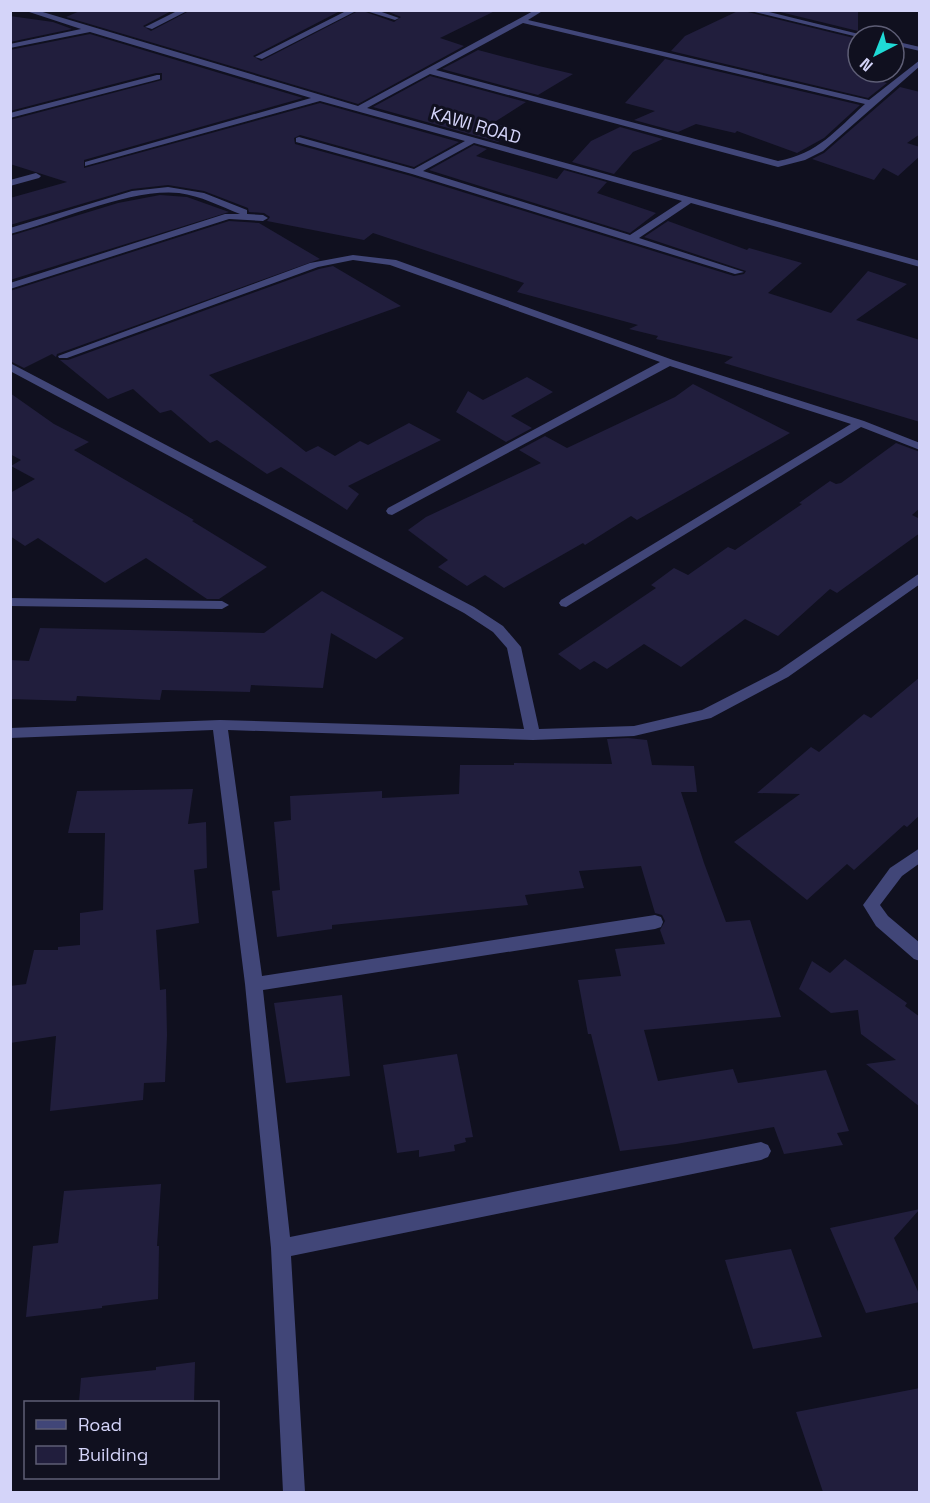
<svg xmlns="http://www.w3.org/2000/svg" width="930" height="1503" font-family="'Space Grotesk',sans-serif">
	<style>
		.building { fill: #211e3d }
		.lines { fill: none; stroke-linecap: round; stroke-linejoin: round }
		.minor { fill: #414678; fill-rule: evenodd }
		.labels { text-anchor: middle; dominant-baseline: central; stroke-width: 6; stroke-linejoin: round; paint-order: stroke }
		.far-street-label { font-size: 18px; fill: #d4d4f9; stroke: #10101f }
	</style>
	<rect width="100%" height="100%" fill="#10101f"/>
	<!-- building -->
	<path class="building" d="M82,10H173L143,26L151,31L191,10H342L253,56L261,61L360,10L394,22L401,17L384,10H497L440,38L464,46L358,104L66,17Z
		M740,10L858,39V75L887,83L868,98L671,51L685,36Z
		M772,10H858V31Z
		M10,16L53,22L72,29L10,42Z
		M90,34L303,98L84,160V168L320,103L459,142L414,167L300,135L294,138L295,144L411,176L734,276L744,274L746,271L644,237L668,221L747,250L749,248L802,263L768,293L831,313L868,271L907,284L856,320L920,340V422L724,363L733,357L656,339L658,336L629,329L638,325L517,292L524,283L373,233L364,240L267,221L270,217L264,213L249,212L248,208L204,191L168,185L132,189L10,225V198L67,182L10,164V120L162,80V73H156L10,111V50Z
		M478,50L539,66L573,74L538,95L442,69Z
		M665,59L860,105L824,138L797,153L737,131L735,133L696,124L678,132L634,120L655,111L625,103Z
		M430,76L526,102L493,123L517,129L498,142L373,107Z
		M900,87L920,92V134L907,143L920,147V156L898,176L883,168L874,180L812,159L824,153Z
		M620,127L663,139L633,152L614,174L572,162L591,141Z
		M474,145L487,149L476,156L557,179L564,170L607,182L597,193L656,213L630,233L429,170Z
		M160,195L187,197L229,212L10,280V236L118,203Z
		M229,221L259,223L320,259L57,354L56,357L52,354L24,368L10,361V291Z
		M333,266L401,306L209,375L306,452L318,446L335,456L360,441L368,445L409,423L441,440L348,486L359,494L347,510L281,467L267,474L217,440L210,443L171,410L160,413L133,389L108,399L60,360H68L319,269Z
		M527,377L553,392L511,416L532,428L506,442L456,412L468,391L483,400Z
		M693,384L790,433L637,520L631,516L585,545L583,543L504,588L485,575L467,586L438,567L448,560L408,530L426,517L541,463L519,450L545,436L567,448L675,397Z
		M10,393L54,424L89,442L74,450L194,520L192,521L267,567L219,599H207L146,558L105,583L38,538L25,546L10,536V493L35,479L11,466L21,460L10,454Z
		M896,443L920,452V508L912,515L920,519V533L837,593L830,589L778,636L745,619L681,667L644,644L607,669L594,661L580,670L558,654L656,588L651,585L674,568L688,575L728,547L735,550L802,504L799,503L830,481L836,484L841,483Z
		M322,591L404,638L376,659L331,633L323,688L251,685L250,692L162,690L160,700L77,696L76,701L10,699V660L29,661L40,628L264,633Z
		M920,677V815L907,827L904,825L854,870L847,864L807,900L734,842L800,794L757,793L811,747L819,752L864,714L871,718Z
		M628,738L647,740L652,765L694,766L697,792H681L704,863L726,922L750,920L781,1017L644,1030L658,1081L733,1069L738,1083L826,1070L849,1131L837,1133L843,1145L784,1154L774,1127L676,1144L620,1151L591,1034H588L578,980L621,976L615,949L665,944L660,930L665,921L662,915L655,913L641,866L579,871L584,888L525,895L528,905L332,925V929L277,937L272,891L280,890L274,822L291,820L290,796L382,791V798L459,794L460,765H514V763L612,764L607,739Z
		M193,789L188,824L206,822L207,868L194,870L199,923L156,930L160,990L166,989L167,1035L165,1082L144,1083L143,1100L50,1111L56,1036L10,1043V986L26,984L34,950H58V947L80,945V913L103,910L105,833H68L77,791Z
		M845,959L907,1003L905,1006L920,1017V1107L866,1064L896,1060L861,1034L858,1010L831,1013L799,989L812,961L830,973Z
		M342,995L350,1076L286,1083L274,1003Z
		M457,1054L473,1137L465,1138L466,1142L454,1145L455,1151L419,1157V1150L397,1153L383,1065Z
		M161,1184L157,1246H159L158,1299L102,1306V1308L26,1317L33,1246L58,1243L64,1191Z
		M920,1209L894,1238L920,1296V1302L866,1313L830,1228Z
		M791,1249L822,1337L753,1349L725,1260Z
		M195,1362L194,1402H79L81,1378L156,1370V1367Z
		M920,1388V1492H823L796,1412Z"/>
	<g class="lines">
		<!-- minor -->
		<path class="minor" d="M23,10H36L358,106L535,10H544L528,20L869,100L920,60V66L823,151L805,160L778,167L430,74L367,108L920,261V267L691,203L639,238L744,272L735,274L412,174L296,142V138L299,137L414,169L465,141L320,101L85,166V162L311,98L90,32L10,48V44L81,29ZM523,23L865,104C836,130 818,154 778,161L436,70ZM474,143L682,201L630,235L423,171Z
			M179,10H189L152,29L145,27Z
			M348,10H358L262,59L255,57Z
			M363,10H376L399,18L395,20Z
			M746,10H761L867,36L858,37Z
			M894,41L920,47V51L894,45Z
			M157,75H160V79L10,118V113Z
			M36,173L41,176L39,178L10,186V180Z
			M168,187L204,193L247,210V214L263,215L268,218L263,221L229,219L10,289V283L225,214H240C220,206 201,196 179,193C131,188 59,221 10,234V228L132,191Z
			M353,255L396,260L673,360L864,421L920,443V450L861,427L566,607L561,606L559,603L561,600L851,424L670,366L392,515L388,514L386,511L388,508L660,362L390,265L353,260L318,267L67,358H59L58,356L310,263Z
			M10,363L474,607L503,626L521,647L539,729L634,726L702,710L778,671L920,573V584L788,677L711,718L634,736L533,740L228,730L262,976L655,915L661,917L663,922L661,927L655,929L263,990L290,1237L761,1142L768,1145L771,1151L768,1157L761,1160L291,1256L305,1492H283L271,1248L245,984L213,730L10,738V728L220,720L524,729L507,648L493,632L464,613L10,371Z
			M10,598L222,601L229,605L222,609L10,606Z
			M920,848V863L902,876L880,905L888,916L920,943V961L914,959L876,926L863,905L890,868Z"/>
	</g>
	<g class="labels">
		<!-- far-street labels -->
		<g class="far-street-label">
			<text transform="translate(476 125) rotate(16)">KAWI ROAD</text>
		</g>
	</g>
	<!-- border -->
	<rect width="930" height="1503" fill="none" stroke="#d4d4f9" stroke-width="24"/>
	<!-- legend -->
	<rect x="24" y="1401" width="195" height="78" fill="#10101f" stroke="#5e5e76" stroke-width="1.5"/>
	<rect x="36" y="1420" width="30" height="9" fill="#414678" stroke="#5e5e76" stroke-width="1.5"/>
	<text x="78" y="1431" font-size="18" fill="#d4d4f9">Road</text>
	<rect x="36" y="1446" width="30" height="18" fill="#211e3d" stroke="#5e5e76" stroke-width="1.5"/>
	<text x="78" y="1461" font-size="18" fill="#d4d4f9">Building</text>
	<!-- north arrow -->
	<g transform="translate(876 54) rotate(222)"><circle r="28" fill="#10101f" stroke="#5e5e76" stroke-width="1.5"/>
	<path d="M0-4.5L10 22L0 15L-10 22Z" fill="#1fdad6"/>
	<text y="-9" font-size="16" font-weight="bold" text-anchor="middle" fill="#d4d4f9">N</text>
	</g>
</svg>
